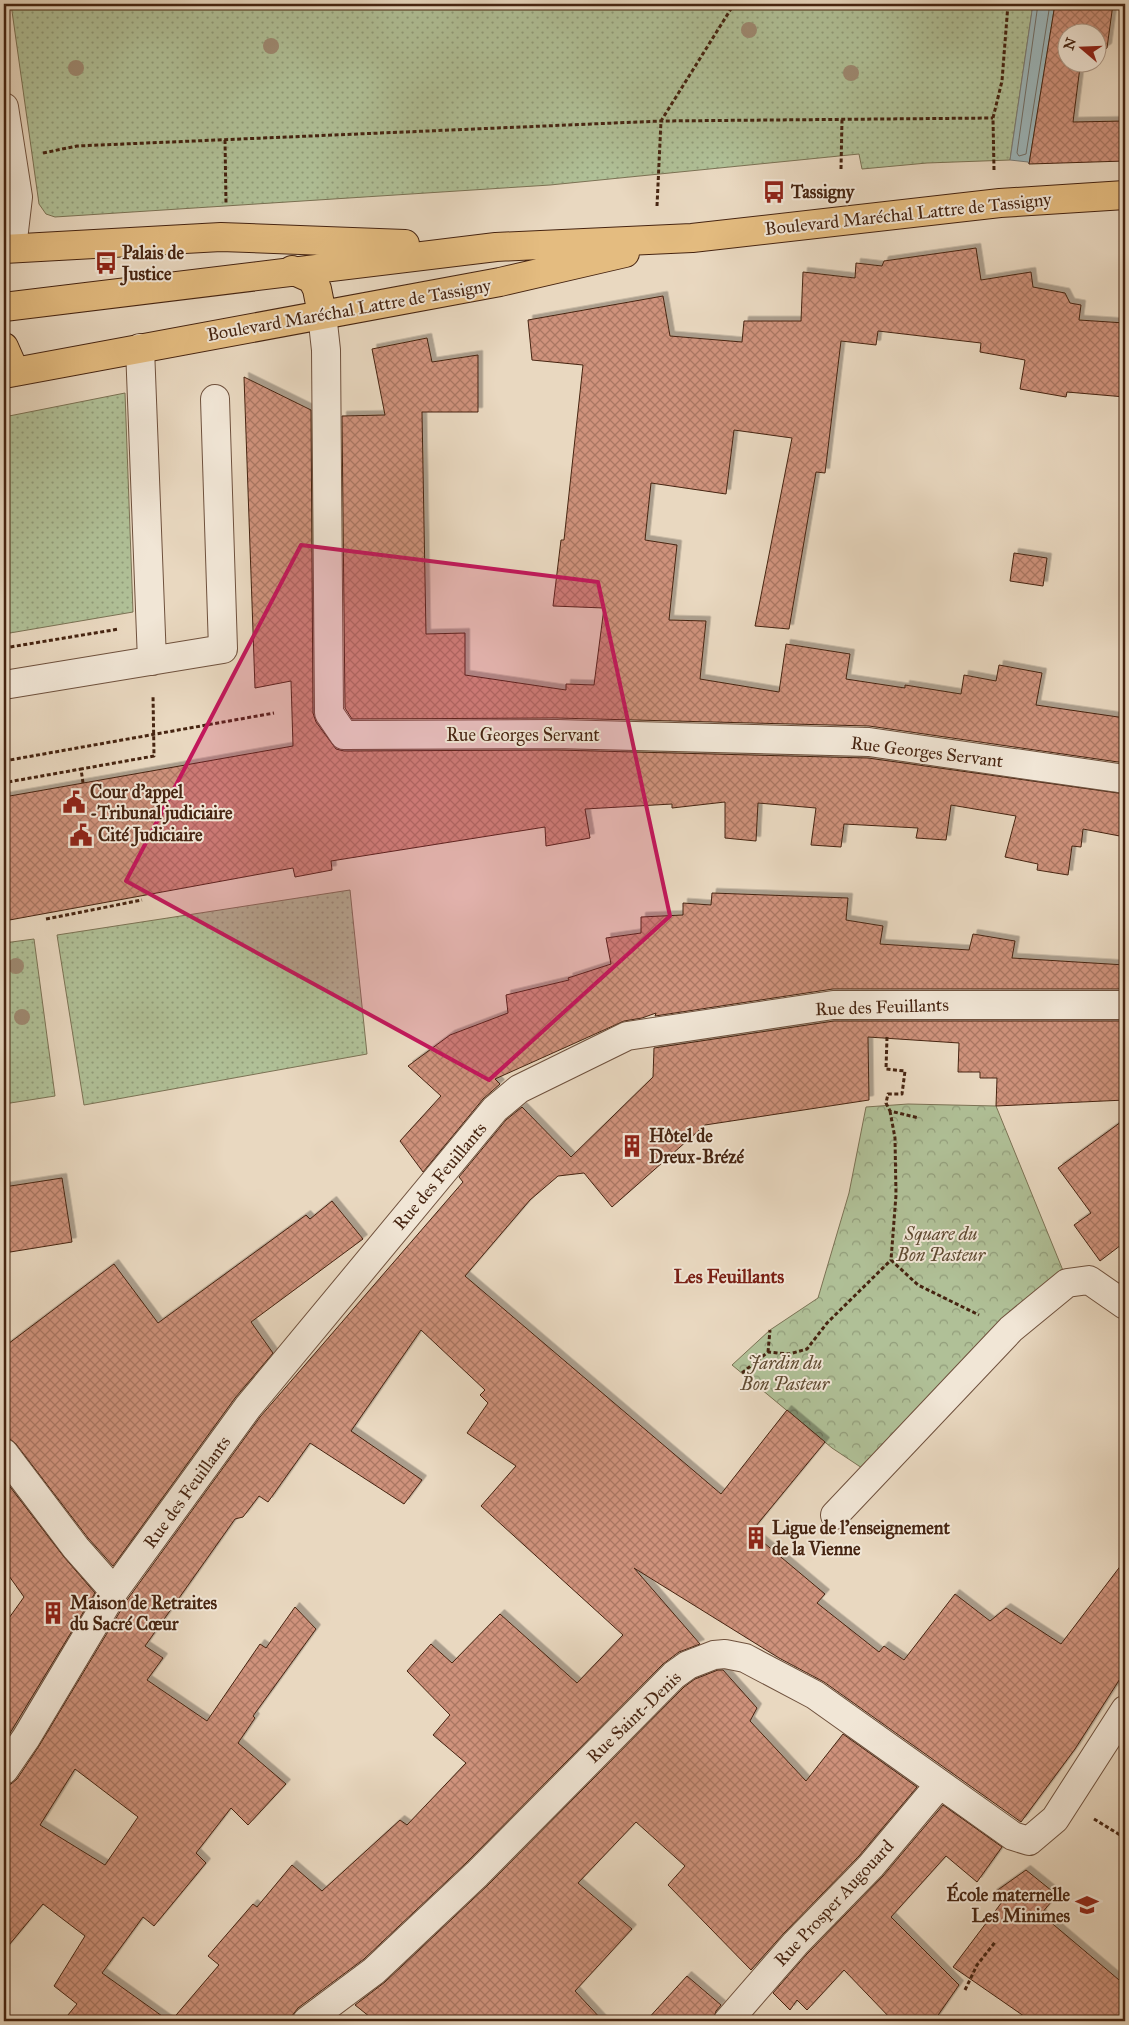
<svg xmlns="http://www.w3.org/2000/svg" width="1129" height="2025" font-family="'IM FELL Great Primer',serif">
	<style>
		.grass { fill: url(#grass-dots); stroke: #7b7254 }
		.park { fill: url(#park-crowns); stroke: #7b7254 }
		.water { fill: #9cb7bc; stroke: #7a7c78 }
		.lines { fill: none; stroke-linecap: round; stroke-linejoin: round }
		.shore { stroke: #716e66; stroke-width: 1 }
		.building { fill: url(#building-cross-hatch); stroke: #462411; fill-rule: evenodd; filter: url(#shadow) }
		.minor-casing { stroke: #6f513d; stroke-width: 30 }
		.major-casing { stroke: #462411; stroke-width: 30 }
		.path { stroke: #462411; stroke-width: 3; stroke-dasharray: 4 2.5; stroke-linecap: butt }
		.minor { stroke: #f1e6d6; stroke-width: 28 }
		.major { stroke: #e4bc80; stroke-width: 28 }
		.tree { fill: #9e8a72 }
		.marked { fill: #c2185b; fill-opacity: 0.2; stroke: #c2185b; stroke-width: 4; stroke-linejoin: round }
		.labels { text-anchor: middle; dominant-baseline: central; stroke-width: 4; stroke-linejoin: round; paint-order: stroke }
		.poi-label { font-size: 18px; font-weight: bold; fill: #462411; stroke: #f1e6d6; text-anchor: start }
		.street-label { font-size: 18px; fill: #462411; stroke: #f1e6d6 }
		.park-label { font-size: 18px; font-style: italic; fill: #604b32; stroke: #f1e6d6 }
		.neighbourhood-label { font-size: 19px; font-weight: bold; fill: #7a1f14; stroke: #f1e6d6 }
	</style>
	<defs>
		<pattern id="grass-dots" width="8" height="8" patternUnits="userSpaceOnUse" patternTransform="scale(1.25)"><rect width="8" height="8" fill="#b0c097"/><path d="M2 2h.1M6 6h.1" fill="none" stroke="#919c7a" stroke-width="1.8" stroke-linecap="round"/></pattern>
		<pattern id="park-crowns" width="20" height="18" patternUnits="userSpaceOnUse" patternTransform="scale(1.25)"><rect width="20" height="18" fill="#b0c097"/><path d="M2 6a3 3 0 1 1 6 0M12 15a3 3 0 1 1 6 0" fill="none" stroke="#919c7a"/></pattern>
		<pattern id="building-cross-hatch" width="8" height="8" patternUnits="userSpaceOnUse" patternTransform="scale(1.25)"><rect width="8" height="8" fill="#cf927b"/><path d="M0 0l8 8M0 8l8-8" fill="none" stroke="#aa7763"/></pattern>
		<filter id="shadow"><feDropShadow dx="4.5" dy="-4.5" stdDeviation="0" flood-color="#0004"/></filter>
	</defs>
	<rect width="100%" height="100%" fill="#e9d8c0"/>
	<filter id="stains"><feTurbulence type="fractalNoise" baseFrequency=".004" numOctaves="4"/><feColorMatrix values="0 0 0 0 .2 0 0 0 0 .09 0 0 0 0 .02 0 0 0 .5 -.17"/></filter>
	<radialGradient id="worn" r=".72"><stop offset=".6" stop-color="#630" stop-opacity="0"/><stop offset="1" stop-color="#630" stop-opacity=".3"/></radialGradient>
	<!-- grass -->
	<path class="grass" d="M11,4H1033L1010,160L927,163L862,169L859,154L550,185L55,217L46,214L39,204Z
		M125,393L133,612L4,634V417Z
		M350,890L367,1054L84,1105L57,935Z
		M34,939L55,1096L4,1104V943Z"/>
	<!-- park -->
	<path class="park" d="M908,1104L996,1106L1064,1273L868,1472L832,1448L732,1365L770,1330L818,1298L849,1193L866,1107Z"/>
	<!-- water -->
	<path class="water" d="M1033,4H1055L1029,164L1028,162L1010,160Z"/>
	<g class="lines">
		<!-- shore -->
		<path class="shore" d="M1038,4L1017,153L1019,156L1026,154L1050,4"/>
	</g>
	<!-- building -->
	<path class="building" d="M1055,4H1113L1107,48L1096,55V32H1066V62H1086L1080,67L1073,122L1125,121V161L1029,164Z
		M976,248L981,280L1031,272L1033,287L1065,293L1070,303L1081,305L1079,320L1125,323V397L1067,392L1066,397L1020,389L1025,360L980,352L981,343L878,331L876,345L841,341L825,473L816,472L789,629L755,626L792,438L734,430L726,494L651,483L645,540L677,545L669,620L706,621L700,679L779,692L786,644L850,654L846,679L905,688V685L961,694L964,675L996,681L999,665L1042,673L1036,705L1125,718V763L869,726L556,718L352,719L345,708L342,416L385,415L372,349L427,338L432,362L478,355V412H422L426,634L465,633V675L566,690V684L594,685L604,608L553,606L561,540H564L583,365L532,360L528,320L663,296L670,336L742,342L744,321H801L803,272L855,278L856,263L882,266L884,261Z
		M244,377L311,410L313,713L316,722L336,749L344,751L556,750L868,758L1125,794V837L1083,829L1081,847L1072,846L1068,875L1037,870L1038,864L1005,857L1016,816L951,805L946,840L916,838L918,828L844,824L841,847L811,845L816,808L758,803L756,841L725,838V802L672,808V804L585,809L590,838L546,846L545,827L331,861L332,870L295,877L293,868L4,921V797L293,746L291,681L255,688Z
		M1014,553L1047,558L1043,586L1010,581Z
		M712,893L848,898L846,920L883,926L880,944L969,950L973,934L1015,941L1012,958L1125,965V989H833L655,1016L656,1013L642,1018L624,1021L495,1079L500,1084L483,1099L423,1172L400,1141L441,1096L408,1066L450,1035L508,1013L506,995L569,980L568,978L611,964L606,938L641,933V917L683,915V903L711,905Z
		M834,1021H1125V1100L996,1106L997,1078H980V1072H958L959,1043L868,1037L869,1100L705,1125L612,1207L584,1173L558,1176L530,1200L465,1276L721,1494L787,1410L825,1442L751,1532L825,1594L817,1603L879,1652L884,1646L904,1660L955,1594L990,1621L1006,1608L1061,1644L1125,1560V1671L1075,1749L1021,1822L824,1682L779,1658L634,1568L700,1644L679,1652L663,1664L466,1863L364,1959L298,2008L288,2021H171L219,1965L208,1956L253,1904L257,1907L292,1865L322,1891L400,1820L407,1825L466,1763L433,1735L450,1715L407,1671L431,1644L452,1663L500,1614L577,1683L623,1635L481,1506L516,1466L467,1433L488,1403L480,1395L485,1390L421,1330L351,1431L422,1480L404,1504L310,1443L268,1502L259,1496L243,1517L235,1519L145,1646L163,1658L147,1680L207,1721L260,1644L266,1648L295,1607L316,1629L253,1716L255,1718L238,1743L286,1784L248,1825L231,1808L196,1853L206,1863L154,1926L143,1917L102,1973L169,2021H63L77,2004L54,1986L85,1936L43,1904L4,1951V1785L11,1784L17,1779L39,1746L127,1600L260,1417L463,1182L459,1177L506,1120L522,1107L571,1157L653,1077L654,1048ZM75,1769L138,1817L105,1865L40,1825Z
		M1125,1119V1242L1100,1261L1074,1225L1091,1213L1058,1168Z
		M62,1178L72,1242L4,1253V1187Z
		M332,1201L363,1239L251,1322L273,1353L235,1398L113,1566L88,1538L16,1444L10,1439L4,1438V1347L114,1264L158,1323L306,1215L310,1219Z
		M4,1479L64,1557L95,1593L4,1743V1625L24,1597L4,1569Z
		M718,1670H723L757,1708L750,1721L806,1781L843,1734L917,1787L859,1856L784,1933L751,1970L668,1885L685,1866L636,1822L578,1883L632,1929L575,1991L603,2021H375L355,2005L385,1982L488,1885L684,1687L695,1679Z
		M943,1805L1002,1847L977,1882L946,1856L891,1917L959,1985L934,2021H893L844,1970L807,2010L797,2000L790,2010L773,1993L806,1955L883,1876Z
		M1026,1870L1057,1895L1041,1914L1125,1985V2021H1031L953,1967L1002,1902L992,1894Z
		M687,1976L721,2005L716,2011L713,2021H646Z"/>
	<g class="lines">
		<defs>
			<path id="minor" d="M4,107L18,197L12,248
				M322,314L326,350L329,713L344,735L556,734L869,742L1125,779
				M140,348L152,661
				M4,685L223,649L215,399
				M4,1453L76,1548L114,1591
				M835,1515L1011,1329L1067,1283L1089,1280L1125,1305
				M4,1770L26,1738L114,1591L248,1407L495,1109L519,1089L627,1036L833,1005H1125
				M307,2021L374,1971L477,1874L674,1675L688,1665L714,1655L725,1654L745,1658L815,1695L1013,1836L1029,1841L1055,1819L1125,1710
				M728,2021L795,1944L871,1866L939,1785"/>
			<path id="major" d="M4,249L221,237L405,244
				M292,270L312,279L317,289L322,314
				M4,307L496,247L692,238L1000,203L1125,195
				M4,347L15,372
				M4,374L500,282L625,253"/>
		</defs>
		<!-- minor casing -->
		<use href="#minor" class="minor-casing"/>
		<!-- major casing -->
		<use href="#major" class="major-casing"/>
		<!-- path -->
		<path class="path" d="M225,140L226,204
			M43,153L77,146L661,121L993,118
			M841,169L842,119
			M994,170L993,118L1002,81L1008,4
			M657,206L661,121L734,4
			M4,648L119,629
			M4,761L274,713
			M4,770L8,782L81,769
			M83,783L81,769L154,756L153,695
			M46,919L142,900
			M887,1037L886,1069L905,1071L902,1094H888L886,1103L890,1111L919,1118
			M890,1111L895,1138L896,1195L891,1260L918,1285L979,1315
			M768,1352L770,1330
			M742,1373L768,1352L789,1354L807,1349L827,1323L891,1260
			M1094,1819L1125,1838
			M965,1990L977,1965L996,1941"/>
		<!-- minor -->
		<use href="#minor" class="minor"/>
		<!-- major -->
		<use href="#major" class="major"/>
	</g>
	<!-- trees -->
	<g class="tree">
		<circle cx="749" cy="30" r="8"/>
		<circle cx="271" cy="46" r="8"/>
		<circle cx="76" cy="68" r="8"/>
		<circle cx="851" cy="73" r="8"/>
		<circle cx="16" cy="966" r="8"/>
		<circle cx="22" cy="1017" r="8"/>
	</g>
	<!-- marked area -->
	<path class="marked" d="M301,545L598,582L670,916L489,1080L126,881Z"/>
	<!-- icons -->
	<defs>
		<symbol id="bus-bare" viewBox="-9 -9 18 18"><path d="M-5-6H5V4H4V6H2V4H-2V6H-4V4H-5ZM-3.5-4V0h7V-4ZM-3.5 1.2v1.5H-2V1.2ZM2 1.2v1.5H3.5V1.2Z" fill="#8f2418" stroke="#f1e6d6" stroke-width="2.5" paint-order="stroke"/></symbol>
		<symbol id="civic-bare" viewBox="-9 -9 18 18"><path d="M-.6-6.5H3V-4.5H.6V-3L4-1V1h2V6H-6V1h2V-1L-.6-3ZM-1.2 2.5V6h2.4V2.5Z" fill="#8f2418" stroke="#f1e6d6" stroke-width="2.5" paint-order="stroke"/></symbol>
		<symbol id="building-bare" viewBox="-9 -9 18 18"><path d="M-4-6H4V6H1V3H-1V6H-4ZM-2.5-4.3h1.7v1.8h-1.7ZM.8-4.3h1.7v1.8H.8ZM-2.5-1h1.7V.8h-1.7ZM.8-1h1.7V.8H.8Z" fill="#8f2418" stroke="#f1e6d6" stroke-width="2.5" paint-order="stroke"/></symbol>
		<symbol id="school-bare" viewBox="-9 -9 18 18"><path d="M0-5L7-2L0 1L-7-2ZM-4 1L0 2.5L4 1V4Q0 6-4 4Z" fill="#8f2418" stroke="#f1e6d6" stroke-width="2.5" paint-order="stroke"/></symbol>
	</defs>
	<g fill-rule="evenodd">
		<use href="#bus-bare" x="758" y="176" width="32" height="32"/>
		<use href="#bus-bare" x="90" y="247" width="32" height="32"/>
		<use href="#civic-bare" x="58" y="786" width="32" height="32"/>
		<use href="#civic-bare" x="65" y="819" width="32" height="32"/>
		<use href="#building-bare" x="616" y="1130" width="32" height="32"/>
		<use href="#building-bare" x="740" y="1522" width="32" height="32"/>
		<use href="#building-bare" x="37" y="1597" width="32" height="32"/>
		<use href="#school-bare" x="1071" y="1889" width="32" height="32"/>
	</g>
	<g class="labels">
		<!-- poi labels -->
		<g class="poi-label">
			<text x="791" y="192">Tassigny</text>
			<text x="122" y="253">Palais de<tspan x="122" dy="21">Justice</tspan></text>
			<text x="90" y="792">Cour d'appel<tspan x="90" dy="21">-Tribunal judiciaire</tspan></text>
			<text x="98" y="835">Cité Judiciaire</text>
			<text x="649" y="1136">Hôtel de<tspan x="649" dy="21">Dreux-Brézé</tspan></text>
			<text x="772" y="1528">Ligue de l'enseignement<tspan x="772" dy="21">de la Vienne</tspan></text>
			<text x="70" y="1603">Maison de Retraites<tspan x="70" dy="21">du Sacré Cœur</tspan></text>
			<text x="1070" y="1895" text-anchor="end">École maternelle<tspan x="1070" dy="21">Les Minimes</tspan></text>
		</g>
		<!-- street labels -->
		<g class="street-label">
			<text transform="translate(908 214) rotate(-6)">Boulevard Maréchal Lattre de Tassigny</text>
			<text transform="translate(349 310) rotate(-10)">Boulevard Maréchal Lattre de Tassigny</text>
			<text x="523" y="735">Rue Georges Servant</text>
			<text transform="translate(927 752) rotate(7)">Rue Georges Servant</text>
			<text transform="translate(882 1007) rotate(-2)">Rue des Feuillants</text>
			<text transform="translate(440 1176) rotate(-50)">Rue des Feuillants</text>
			<text transform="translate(187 1492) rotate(-54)">Rue des Feuillants</text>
			<text transform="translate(634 1717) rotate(-44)">Rue Saint-Denis</text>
			<text transform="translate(834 1903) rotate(-47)">Rue Prosper Augouard</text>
		</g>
		<!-- park labels -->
		<g class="park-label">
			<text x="941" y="1234">Square du<tspan x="941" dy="21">Bon Pasteur</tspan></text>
			<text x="785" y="1363">Jardin du<tspan x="785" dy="21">Bon Pasteur</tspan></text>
		</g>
		<!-- neighbourhood labels -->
		<g class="neighbourhood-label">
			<text x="729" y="1276">Les Feuillants</text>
		</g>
	</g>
	<!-- margin -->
	<rect width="1129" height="2025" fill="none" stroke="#e9d8c0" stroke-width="20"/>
	<rect x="5" y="5" width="1119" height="2015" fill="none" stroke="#462411" stroke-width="2.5"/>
	<rect x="10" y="10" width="1109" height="2005" fill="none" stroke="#462411"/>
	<!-- north arrow -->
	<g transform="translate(1082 48) rotate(289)"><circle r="24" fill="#f1e6d6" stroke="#ad9887"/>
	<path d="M0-4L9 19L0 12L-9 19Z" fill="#8f2418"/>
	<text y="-8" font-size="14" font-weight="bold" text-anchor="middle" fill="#462411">N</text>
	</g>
	<rect width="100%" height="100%" filter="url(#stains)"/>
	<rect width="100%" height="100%" fill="url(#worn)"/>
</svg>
